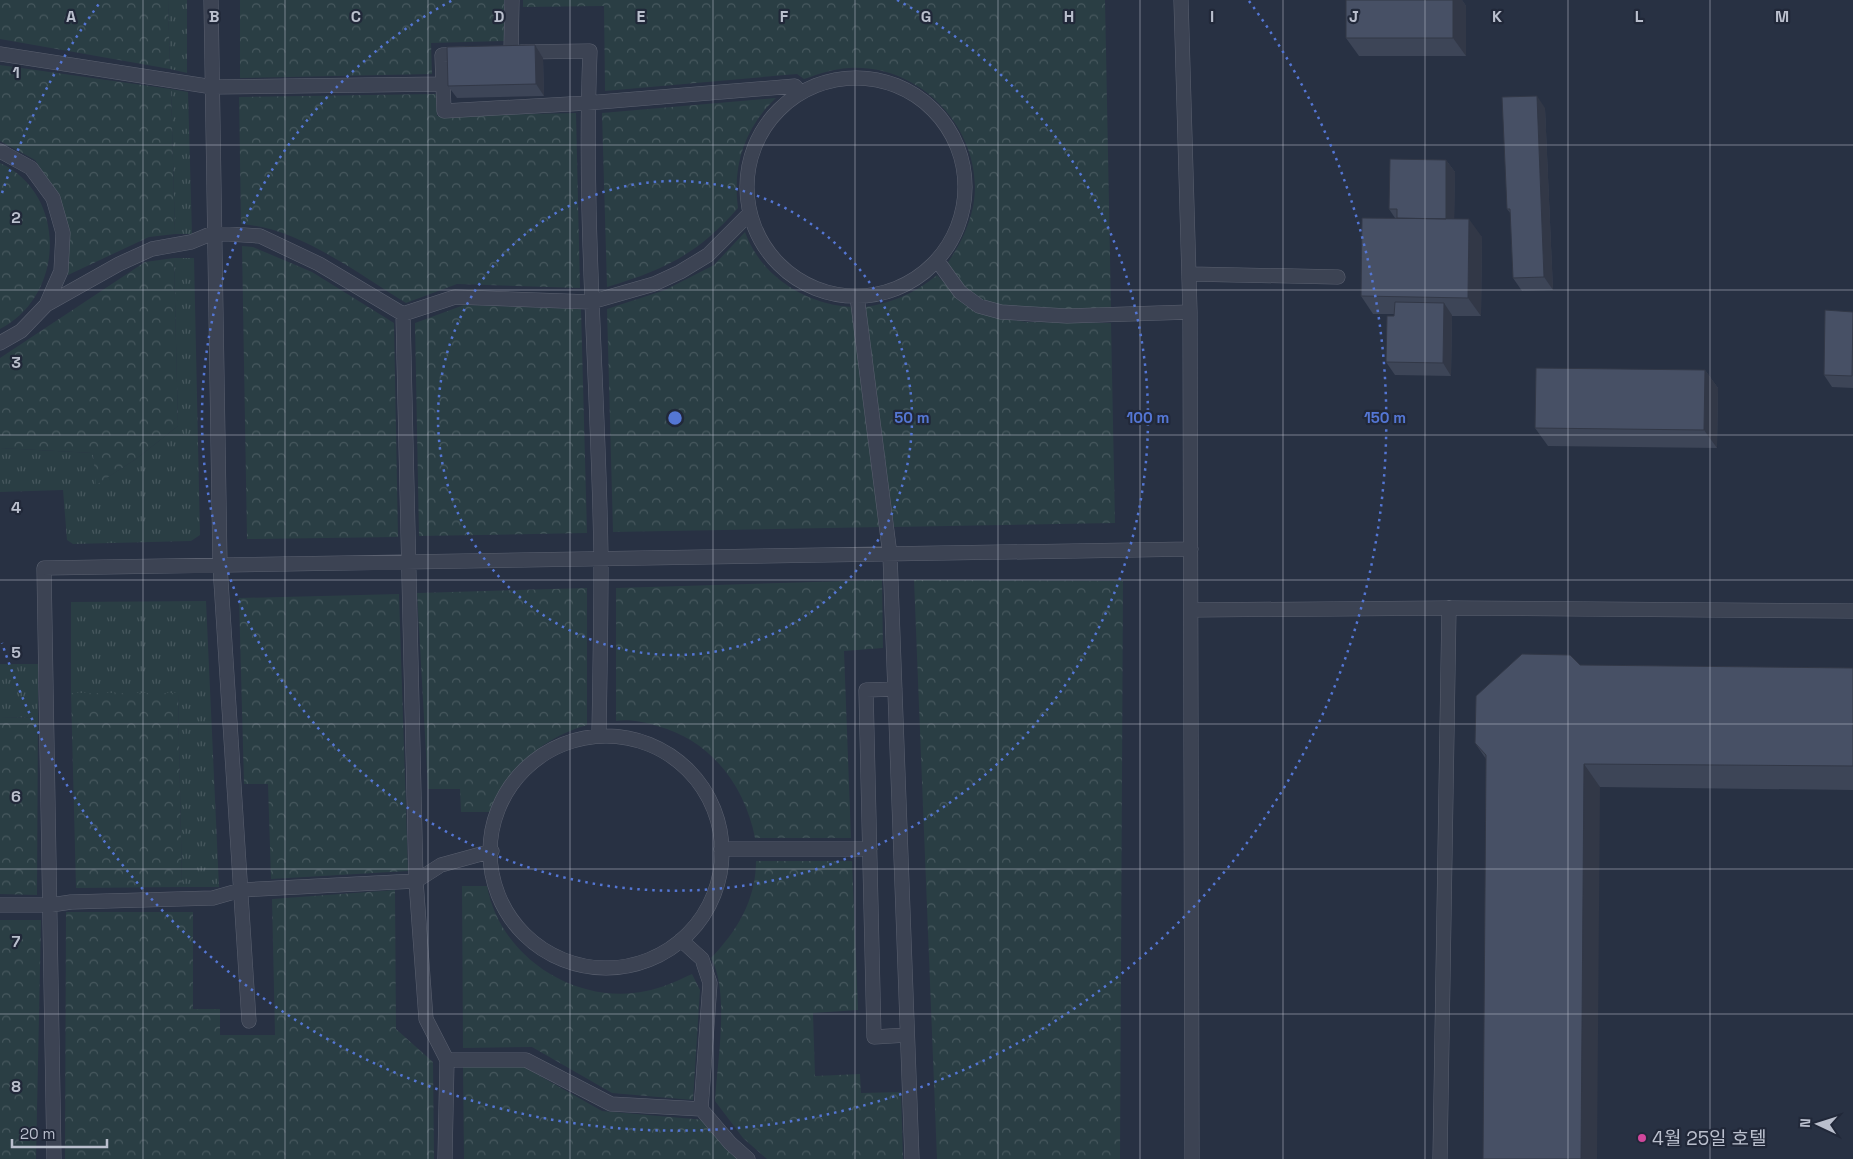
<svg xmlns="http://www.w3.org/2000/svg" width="1853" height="1159" font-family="'Space Grotesk','Noto Sans KR',sans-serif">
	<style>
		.grass { fill: url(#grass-tufts) }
		.forest { fill: url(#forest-crowns) }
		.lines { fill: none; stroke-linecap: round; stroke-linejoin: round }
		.lane-casing { stroke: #5b6170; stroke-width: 15 }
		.lane { stroke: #3c4353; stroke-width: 14 }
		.wall { fill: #3d4557 }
		.shaded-wall { fill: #323847 }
		.building { fill: #475065; stroke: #323847 }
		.grid { fill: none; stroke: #babfcd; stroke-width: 1; stroke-opacity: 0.55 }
		.ring { fill: none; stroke: #5476d4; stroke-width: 2.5; stroke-dasharray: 2.5 5 }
		.hotel-dot { fill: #d1479c; stroke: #212839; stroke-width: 2 }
		.labels { text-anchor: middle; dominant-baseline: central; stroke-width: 4.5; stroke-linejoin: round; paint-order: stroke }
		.poi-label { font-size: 19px; fill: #babfcd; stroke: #212839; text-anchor: start }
		.grid-label { font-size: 16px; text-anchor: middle; font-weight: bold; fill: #babfcd; stroke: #212839; stroke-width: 4.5; stroke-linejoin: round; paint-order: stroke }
		.centre { fill: #5476d4; stroke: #212839; stroke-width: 2.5 }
		.ring-label { font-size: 15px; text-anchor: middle; font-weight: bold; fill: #5476d4; stroke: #212839; stroke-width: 4.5; stroke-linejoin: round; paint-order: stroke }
	</style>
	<defs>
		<pattern id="grass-tufts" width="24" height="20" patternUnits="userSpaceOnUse" patternTransform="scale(1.25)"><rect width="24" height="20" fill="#2a3e44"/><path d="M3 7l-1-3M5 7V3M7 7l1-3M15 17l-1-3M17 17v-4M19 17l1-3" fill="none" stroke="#47585e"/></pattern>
		<pattern id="forest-crowns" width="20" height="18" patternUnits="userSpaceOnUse" patternTransform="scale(1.25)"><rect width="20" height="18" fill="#2a3e44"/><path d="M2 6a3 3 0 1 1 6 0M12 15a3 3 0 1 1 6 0" fill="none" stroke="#47585e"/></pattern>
	</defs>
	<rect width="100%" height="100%" fill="#283143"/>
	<!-- grass -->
	<path class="grass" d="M168,0H187V73L170,69Z
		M171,89L188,92L192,234H175Z
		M174,258H194L200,535L191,541L73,544L67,540L63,490L0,492V448L93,453L97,484L136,459L178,426Z
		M206,601L219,887H182L178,693H71V602Z
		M0,664H38V718L0,717Z"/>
	<!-- forest -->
	<path class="forest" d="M0,0H168L170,69L0,39Z
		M240,0H504V41L431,43L432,74L240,78Z
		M523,0H1105L1111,308C1076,309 1013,314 983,300C967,292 956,278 946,265C959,247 968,229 973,207C987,134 922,63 849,68C833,69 819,74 804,79L797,74L605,91L604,6L523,7Z
		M0,65L171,89L175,234L149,237L68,275L58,195L35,160L0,141Z
		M436,94L437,116L576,113L580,288L457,284L406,303C357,273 299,228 241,224L239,97Z
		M776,98C745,127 732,166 738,208C698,254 664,270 607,287L602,113Z
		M0,163C68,194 65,296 0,329Z
		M745,232C761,277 807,305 853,307L882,527L613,532L607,309L665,290L714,265Z
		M242,246L253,247L312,272L394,323L398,537L247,539Z
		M174,258L178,426L136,459L96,485L93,453L0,448V358L145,262Z
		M937,275L955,295L1004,319L1027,322L1111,323L1115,523L894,527L865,307C893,303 915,293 937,275Z
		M464,305L581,309L587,533L419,536L415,323Z
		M882,580L883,648L844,651L851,838H755C745,786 711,740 657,726C645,722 629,719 616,721V588Z
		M914,580L1123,581L1120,1159H937Z
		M587,588V725C542,738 508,768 492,812H461L460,789H428L417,593Z
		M399,594L408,871L271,879L268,784H244L239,598Z
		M71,693H178L182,887L76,888Z
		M0,717L38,718L37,895L0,894Z
		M756,861H852L858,1010L813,1013L815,1076L860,1074L861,1093L901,1092L903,1159H767L743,1138L715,1101C717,1062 730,993 711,958C737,931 756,900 756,861Z
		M462,886H487C500,957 576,1006 646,991C662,988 677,981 692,974L700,990L693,1100L612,1093L532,1047L463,1048Z
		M395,890L396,1029L433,1062L434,1159H65L66,912H193V1009H220V1035H275L272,899Z
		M0,920H41L36,1159H0Z
		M463,1067H524L602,1111L705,1120L726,1149L737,1159H464Z"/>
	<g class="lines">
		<defs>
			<path id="lane" d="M211,0L220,566L249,1021
				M1181,0L1190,312L1192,1159
				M511,52L512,0
				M521,52L590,51C583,221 599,390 601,560C601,618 600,676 599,733
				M0,54L213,87L443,84
				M464,54L442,55L444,111L587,103L795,86L800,92
				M747 187a109 109 0 1 1 218 0a109 109 0 1 1-218 0Z
				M0,151L31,168L53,198L63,233L61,271L46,305L21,331L0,343
				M939,263L960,292L979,306L1001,312L1067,316L1190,312
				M1190,274L1338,277
				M857,296L890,555L912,1159
				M46,305L119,264L152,249L191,242L213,233L260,236L319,264L403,314L416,881L426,1019L447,1060L445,1159
				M403,314L455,297L591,302L654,284L680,272L708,255L749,214
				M1191,610L1449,608L1853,611
				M895,689L866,690L874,1037L907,1035
				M490 852a116 116 0 1 1 232 0a116 116 0 1 1-232 0Z
				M721,849H870
				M0,905H51L71,902L213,898L241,890L416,881L441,865L492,851
				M681,940L702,959L710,983L701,1109L730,1143L748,1159
				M447,1060H526L611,1104L701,1109
				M54,1159L44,568L1191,549
				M1440,1159L1449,608"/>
		</defs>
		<!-- lane casing -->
		<use href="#lane" class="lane-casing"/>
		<!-- lane -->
		<use href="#lane" class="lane"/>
	</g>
	<!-- wall -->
	<path class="wall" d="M1346,0H1462L1466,6V56H1359L1346,38Z
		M535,45L543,58L544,96L457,98L448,86Z
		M1545,108L1553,290L1522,291L1513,278L1511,214L1507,209Z
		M1446,160L1455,172L1454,219L1482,237L1481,316H1452L1451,376L1395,375L1386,362L1394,314H1373L1361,296L1395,218L1389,209Z
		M1853,312V388L1832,387L1824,375Z
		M1705,370L1718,388L1717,448L1548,446L1535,428Z
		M1580,665L1853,668V790L1600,787L1486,759L1475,743Z"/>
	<!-- shaded-wall -->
	<path class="shaded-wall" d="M1453,0H1462L1466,6V56L1453,38Z
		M535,45L543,58L544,96L536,84Z
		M1537,96L1545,108L1553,290L1544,277Z
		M1446,160L1455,172L1454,237L1446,225Z
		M1469,219L1482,237L1481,316L1468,298Z
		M1444,303L1452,315L1451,376L1443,363Z
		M1705,370L1718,388L1717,448L1704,430Z
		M1584,764L1600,787L1597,1159H1581Z"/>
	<!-- building -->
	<path class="building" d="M1346,0H1453V38H1346Z
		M535,45L536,84L448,86L447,47Z
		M1537,96L1544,277L1513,278L1510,209H1507L1502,97Z
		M1390,159L1446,160V219L1397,218V209H1389Z
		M1362,218L1469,219L1468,298L1361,296Z
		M1395,302L1444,303L1443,363L1386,362L1387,316H1394Z
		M1825,310L1853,312L1852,376L1824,375Z
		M1536,368L1705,370L1704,430L1535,428Z
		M1522,654L1570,655L1580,665L1853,668V766L1584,764L1581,1159H1483L1486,755L1475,743L1476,696Z"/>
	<!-- grid -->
	<path class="grid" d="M143,0V1159M285,0V1159M428,0V1159M570,0V1159M713,0V1159M855,0V1159M998,0V1159M1140,0V1159M1283,0V1159M1425,0V1159M1568,0V1159M1710,0V1159M0,145H1853M0,290H1853M0,435H1853M0,580H1853M0,724H1853M0,869H1853M0,1014H1853"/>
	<!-- distance rings -->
	<g class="ring">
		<circle cx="675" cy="418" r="237"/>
		<path d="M897 0A473 473 0 1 1 453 0"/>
		<path d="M2 193A710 710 0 0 1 101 1M1249 1A710 710 0 1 1 2 643"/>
	</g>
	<!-- markers -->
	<circle class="hotel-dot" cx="1642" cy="1138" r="5"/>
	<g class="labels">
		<!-- poi labels -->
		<g class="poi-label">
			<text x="1652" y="1138">4월 25일 호텔</text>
		</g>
	</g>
	<g class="grid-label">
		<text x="71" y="22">A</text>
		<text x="214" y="22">B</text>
		<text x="356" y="22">C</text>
		<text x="499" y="22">D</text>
		<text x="641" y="22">E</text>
		<text x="784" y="22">F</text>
		<text x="926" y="22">G</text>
		<text x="1069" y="22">H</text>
		<text x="1212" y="22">I</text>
		<text x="1354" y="22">J</text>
		<text x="1497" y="22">K</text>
		<text x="1639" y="22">L</text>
		<text x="1782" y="22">M</text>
		<text x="16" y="78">1</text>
		<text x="16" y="223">2</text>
		<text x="16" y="368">3</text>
		<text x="16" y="513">4</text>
		<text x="16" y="658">5</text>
		<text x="16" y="802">6</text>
		<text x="16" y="947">7</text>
		<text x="16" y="1092">8</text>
	</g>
	<circle cx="675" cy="418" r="8" class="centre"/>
	<g class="ring-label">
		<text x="912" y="423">50 m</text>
		<text x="1148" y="423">100 m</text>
		<text x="1385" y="423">150 m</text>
	</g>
	<!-- north arrow -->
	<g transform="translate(1818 1124) rotate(274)" stroke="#212839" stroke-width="4" paint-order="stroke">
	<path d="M0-4L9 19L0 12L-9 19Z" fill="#babfcd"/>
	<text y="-8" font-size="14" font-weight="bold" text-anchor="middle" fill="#babfcd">N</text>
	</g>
	<!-- scale -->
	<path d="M12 1139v8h95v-8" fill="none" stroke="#babfcd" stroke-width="2.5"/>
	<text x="20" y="1139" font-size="15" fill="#babfcd" stroke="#212839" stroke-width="4" paint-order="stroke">20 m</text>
</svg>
